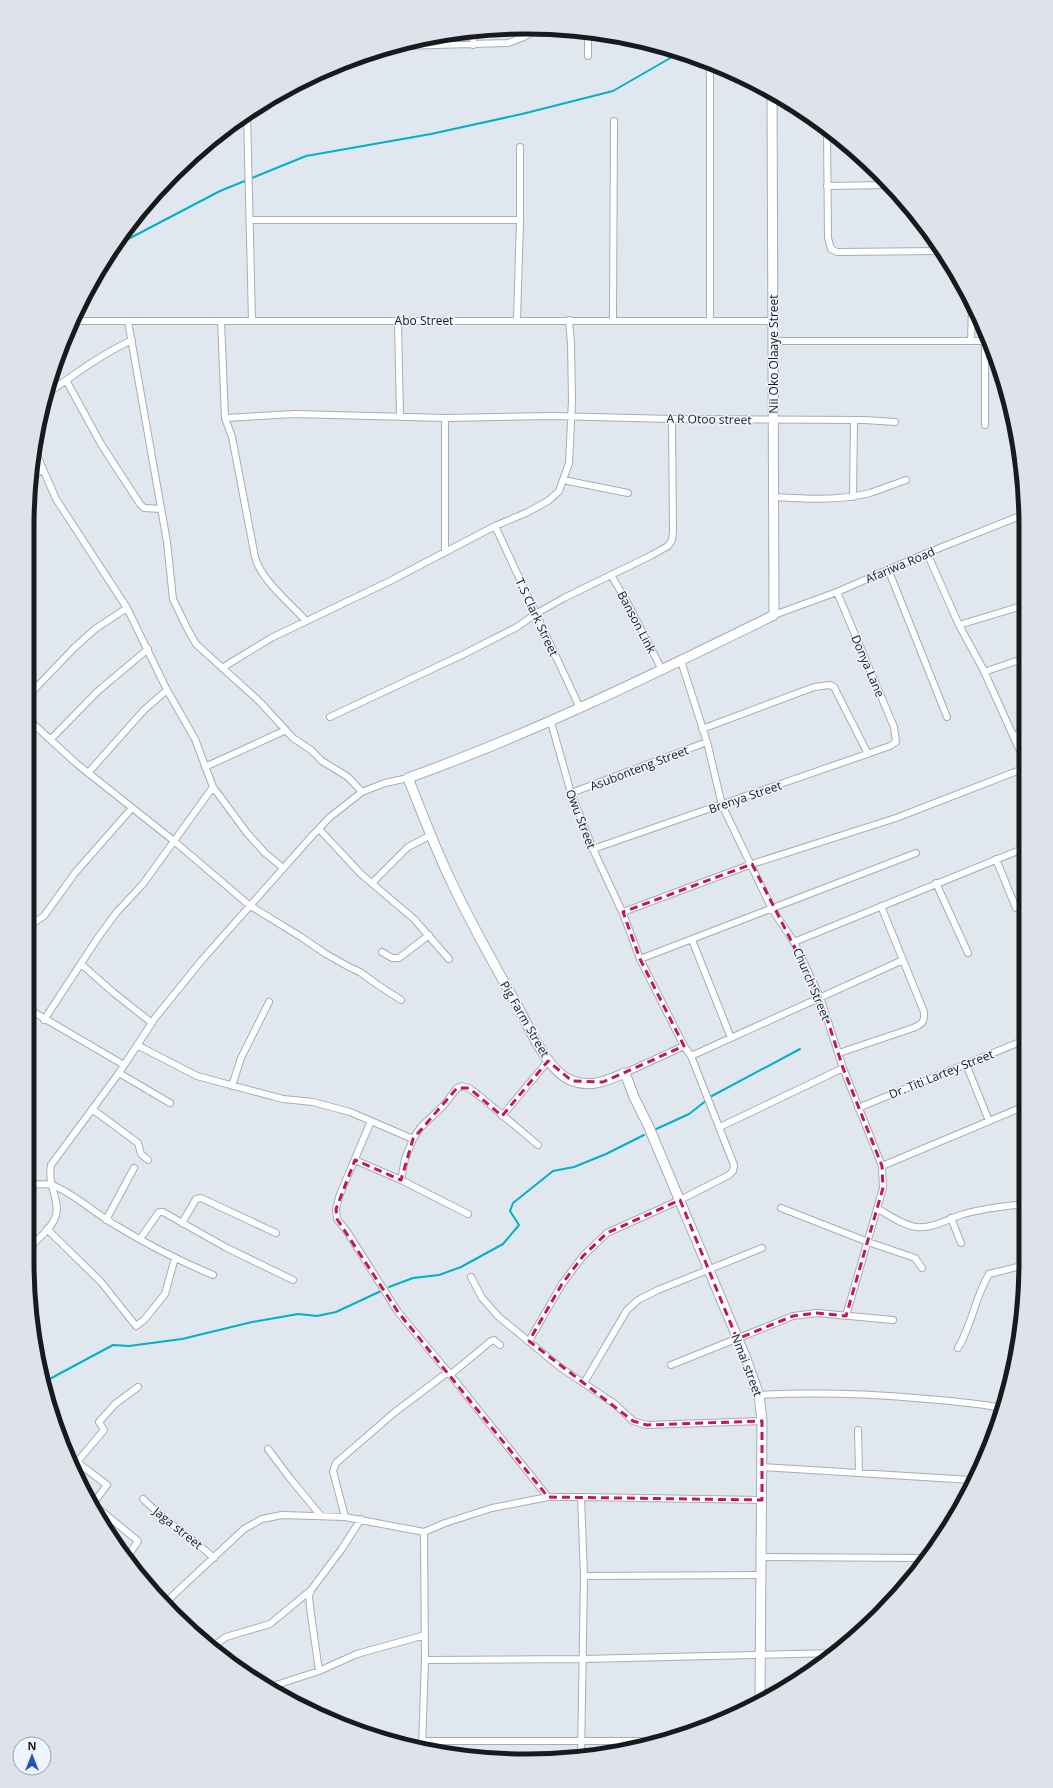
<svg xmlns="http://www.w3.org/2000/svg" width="1053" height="1788" font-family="'Open Sans',sans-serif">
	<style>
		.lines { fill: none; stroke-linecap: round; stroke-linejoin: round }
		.stream { stroke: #03b0c7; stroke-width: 2 }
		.street-casing { stroke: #a8adb5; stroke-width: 8 }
		.secondary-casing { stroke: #a8adb5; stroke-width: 11 }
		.street { stroke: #fff; stroke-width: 6 }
		.secondary { stroke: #fff; stroke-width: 9 }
		.marked { fill: none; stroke: #c2185b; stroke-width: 3; stroke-dasharray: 8 5; stroke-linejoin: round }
		.labels { text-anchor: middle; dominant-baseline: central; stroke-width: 3; stroke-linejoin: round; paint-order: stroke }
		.street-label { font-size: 12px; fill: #181a1d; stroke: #eff4fd }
		.rim { fill: none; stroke: #181a1d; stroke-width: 5 }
	</style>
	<rect width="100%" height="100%" fill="#e1e7ef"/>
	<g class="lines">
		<!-- stream -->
		<path class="stream" d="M113,247L220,191L306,156L431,134L522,114L613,91L679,53
			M710,1097L800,1049
			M654,1130L689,1114L707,1100
			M389,1287L413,1278L439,1275L461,1267L503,1244L519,1225L510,1211L513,1203L553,1171L574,1167L606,1154L644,1135
			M44,1382L113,1345L129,1346L182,1339L252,1322L298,1314L317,1316L336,1312L381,1291"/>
		<defs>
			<path id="street" d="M473,32V45
				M399,46L508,43L524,37L538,28
				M588,56V33
				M247,113L252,321
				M827,131L828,238L831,249L837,252L940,251
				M827,186L888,185
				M250,220H520
				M517,320L520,220V147
				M613,320L614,121
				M76,321H773
				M128,321L167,542L173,599L187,628L196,644L259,701L293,738L311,750L322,761L348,777L362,792
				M221,321L225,418L232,437L255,557C261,580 290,603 306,621
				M398,321L400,416
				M710,321V72
				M773,341H986
				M971,341L972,307
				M985,341V425
				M66,380L101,444L140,504L144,508L161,509
				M48,393C75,374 102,354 132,340
				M225,418L295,414L445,418L552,416L672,419L865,420L895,422
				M445,418V552
				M36,453L56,499L127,608L167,690L195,739L213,787L247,833L265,853L283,868
				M31,478L43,469
				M563,480L628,493
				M774,497C806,499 839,501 870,493C882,489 894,484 906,480
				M853,497L854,420
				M495,526L580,708
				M927,553L959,625L983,669L1025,762
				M888,569L947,717
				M611,575L627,602L662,670
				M774,615L837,592L927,553L1025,514
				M959,625L1025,605
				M681,661L707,742L722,805L772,909L794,942L820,997L843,1068L882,1166L883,1188L846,1316
				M222,668L271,638L390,581L495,526L528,512L548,501L559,491L569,463L572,401L571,344L569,320
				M984,672L1025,658
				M29,695L74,648L95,629L127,608
				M330,717L464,654L517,627L537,613L564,598L652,555L668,546L672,540L673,531L672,419
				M29,720L77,764L174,841L249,905L301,937L326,954L349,967L360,972L375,983L401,1000
				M551,722L571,793L593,849L624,916L640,959L684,1046L625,1073
				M702,729L814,687L830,685L834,687L868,754
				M1013,736L1025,732
				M51,739L98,691L148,649
				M205,767L286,730
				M88,773L144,710L167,690
				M571,793L707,742
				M319,829L361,874L414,919L449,959
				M593,849L890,746L896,742L894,727L837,592
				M996,859L1016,908
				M372,883L408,847L431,835
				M936,883L968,953
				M623,912L752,864L896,818L1025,768
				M30,925L44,916L75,873L131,809
				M692,940L731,1038
				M794,942L1025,848
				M382,952L392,958H399L429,935
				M640,959L916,853
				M81,964L114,993L152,1023
				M30,1010L124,1065
				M44,1020L97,939L116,913L143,884L213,787
				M137,1045L197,1076L283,1099L313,1102L350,1112L413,1139
				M839,1053L913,1028C922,1024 925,1022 924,1012L881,906
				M691,1056L903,960
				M966,1064L989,1121
				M119,1073L170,1103
				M232,1086L241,1058L269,1002
				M858,1108L1025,1040
				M92,1109L138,1143L141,1154L148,1160
				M502,1116L548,1061
				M371,1121L340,1194L336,1209L337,1219L348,1233L398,1312L448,1372L548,1497H581
				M720,1127L843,1068
				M355,1160L401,1180L468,1214
				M882,1166L1025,1106
				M401,1180L405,1159L413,1139L420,1128L444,1105L457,1088L462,1086L469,1088L482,1098L538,1145
				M31,1183C39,1186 46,1183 52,1185C72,1192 97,1215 117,1226C148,1245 180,1261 213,1275
				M781,1208L868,1242L915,1258L922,1268
				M878,1209C889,1215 904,1226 917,1227C933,1229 949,1218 964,1214C984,1208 1004,1206 1025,1204
				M951,1218L961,1243
				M106,1220L134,1168
				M182,1223L196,1199L201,1198L276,1233
				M47,1229L101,1282L136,1326L144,1320L165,1294L175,1258
				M140,1239L159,1212H163L227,1248L293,1280
				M31,1246C39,1238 53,1227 56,1215C60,1199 47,1185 51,1165L119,1073L155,1018L202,960L311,837L330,817L362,792L385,783L408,778
				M471,1277L482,1298L499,1317L561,1368L615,1404L633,1421L647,1425L762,1421
				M529,1341L562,1284L583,1256L607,1233L680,1200L729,1175L733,1171L734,1165L691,1056L684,1046
				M958,1348C972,1325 975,1297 989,1274L1025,1265
				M671,1365L793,1316L817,1313L893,1320
				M450,1375L491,1341L494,1340L500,1345
				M584,1383L627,1310L638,1300L658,1290L762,1248
				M759,1395C815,1392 871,1394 927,1399C952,1401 977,1403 1002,1408
				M858,1430L859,1473
				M268,1449L289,1477L321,1516
				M762,1467L971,1480
				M143,1499C165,1521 191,1537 214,1558
				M93,1504L138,1541L126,1559
				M92,1505L107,1485L77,1462L104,1430L99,1422L115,1404L138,1387
				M345,1517L333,1471L336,1463L395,1412L448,1372
				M761,1557L926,1558
				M584,1576L581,1497L762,1500
				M166,1602L244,1529L262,1519L282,1515L345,1517L424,1532L445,1523L492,1508L548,1497
				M212,1647L226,1637L270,1624L311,1590
				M425,1660L583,1659L836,1653
				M319,1671L310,1607L309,1596L311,1590L341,1550L361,1519
				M270,1687L319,1671L357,1654L425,1635
				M422,1741H660
				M422,1748L425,1660L424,1532
				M581,1757L584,1576L760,1575"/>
			<path id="secondary" d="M760,1702L762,1421L759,1395L745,1356L648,1125L634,1097L625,1073C608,1080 591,1088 573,1081C548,1073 530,1029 518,1007C495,966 471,924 451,881C435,848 422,813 408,778C534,733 654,674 774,615L772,94"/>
		</defs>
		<!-- street casing -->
		<use href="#street" class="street-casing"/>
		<!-- secondary casing -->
		<use href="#secondary" class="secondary-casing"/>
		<!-- street -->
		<use href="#street" class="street"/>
		<!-- secondary -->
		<use href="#secondary" class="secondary"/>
	</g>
	<!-- marked area -->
	<path class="marked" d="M752,864L820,997L843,1068L882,1166L883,1188L846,1316L817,1313L793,1316L737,1339L680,1200L607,1233L583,1256L562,1284L529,1341L633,1421L647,1425L762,1421V1500L548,1497L398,1312L337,1219L336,1209L355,1160L401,1180L413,1139L457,1088H469L502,1116L548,1061L572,1081L603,1082L684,1046L640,959L623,912Z"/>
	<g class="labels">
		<!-- street labels -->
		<g class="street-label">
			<text x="424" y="320">Abo Street</text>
			<text transform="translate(773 354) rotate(-90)">Nii Oko Olaaye Street</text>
			<text transform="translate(709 419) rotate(1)">A R Otoo street</text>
			<text transform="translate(900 565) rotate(-23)">Afariwa Road</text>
			<text transform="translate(537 617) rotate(65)">T.S Clark Street</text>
			<text transform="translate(637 622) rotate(62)">Banson Link</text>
			<text transform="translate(868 666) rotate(67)">Donya Lane</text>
			<text transform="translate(639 768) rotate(-21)">Asubonteng Street</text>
			<text transform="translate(745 797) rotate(-19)">Brenya Street</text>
			<text transform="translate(581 819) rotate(69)">Owu Street</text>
			<text transform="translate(812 984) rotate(67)">Church Street</text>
			<text transform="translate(525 1019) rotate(60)">Pig Farm Street</text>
			<text transform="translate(941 1074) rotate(-22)">Dr. Titi Lartey Street</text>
			<text transform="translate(747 1365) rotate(69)">Nmai street</text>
			<text transform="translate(178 1528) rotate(39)">Jaga street</text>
		</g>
	</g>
	<!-- crop -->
	<path d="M0 0H1053V1788H0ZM526 34H527A492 492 0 0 1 1019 526V1262A492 492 0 0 1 527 1754H526A492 492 0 0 1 34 1262V526A492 492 0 0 1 526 34Z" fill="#dee3eb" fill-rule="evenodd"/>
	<path class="rim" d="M526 34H527A492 492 0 0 1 1019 526V1262A492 492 0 0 1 527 1754H526A492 492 0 0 1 34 1262V526A492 492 0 0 1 526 34Z"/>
	<!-- north arrow -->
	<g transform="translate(32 1756)"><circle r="19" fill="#eff4fd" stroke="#999da3"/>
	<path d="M0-3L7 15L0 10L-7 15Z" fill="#2450be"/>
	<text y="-6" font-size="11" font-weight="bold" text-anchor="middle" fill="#181a1d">N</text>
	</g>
</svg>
